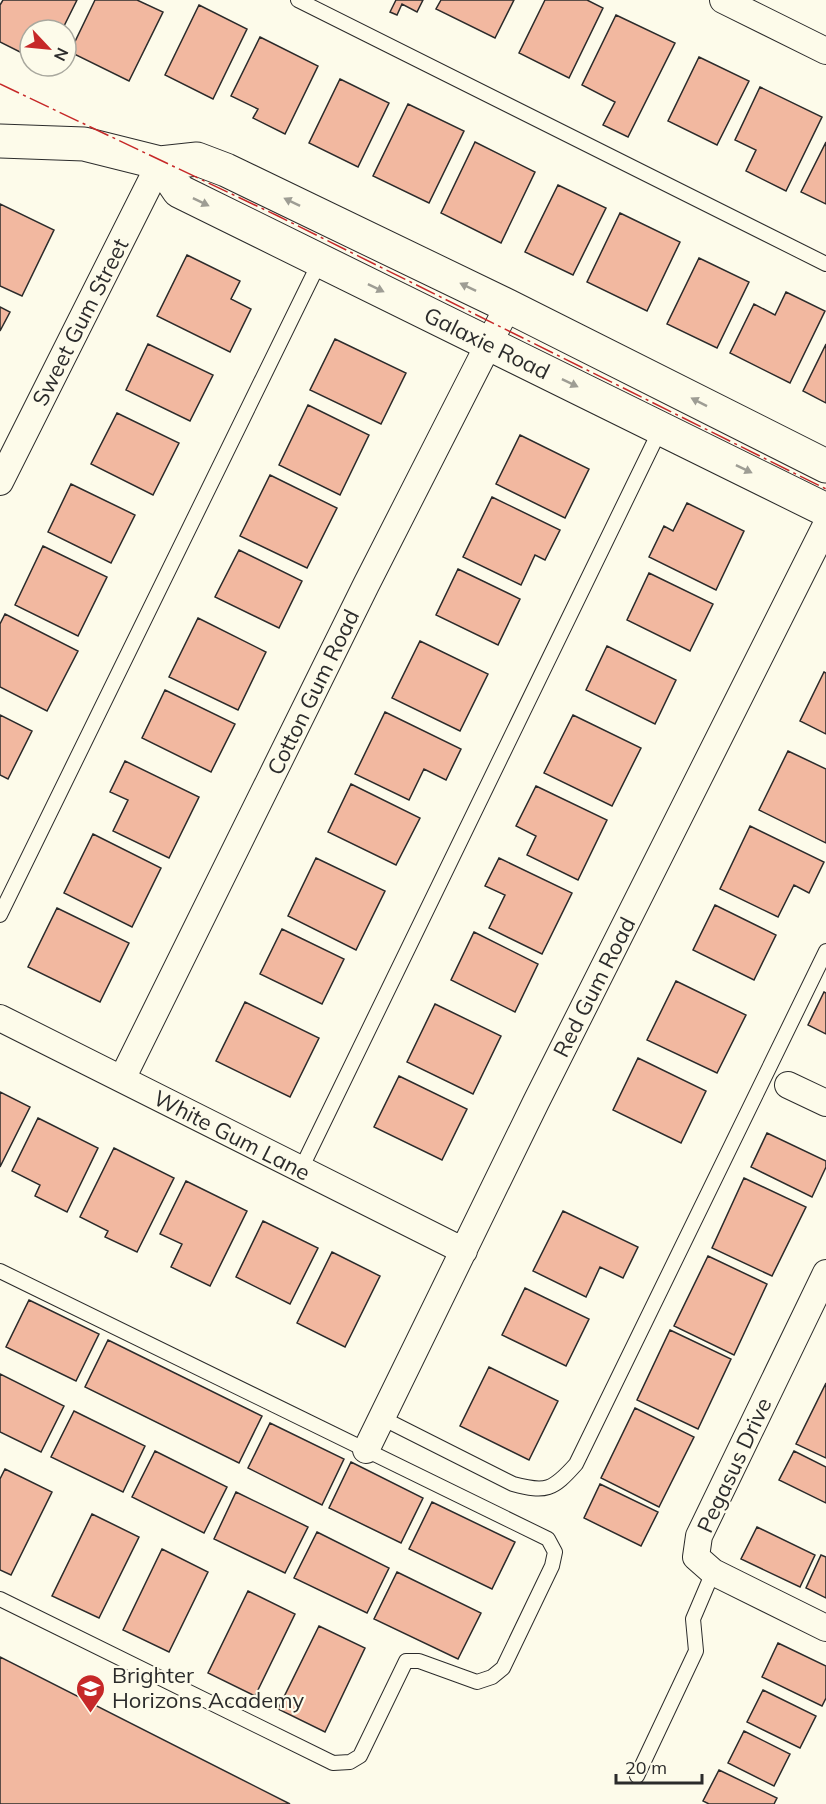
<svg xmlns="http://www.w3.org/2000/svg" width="826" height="1804" font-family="Mulish,sans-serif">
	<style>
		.building { fill: #f2b8a0; stroke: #2b2b2b; stroke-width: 1.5 }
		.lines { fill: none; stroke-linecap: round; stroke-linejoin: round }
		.lane-casing { stroke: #2b2b2b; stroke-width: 16 }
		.street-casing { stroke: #2b2b2b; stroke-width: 28 }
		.secondary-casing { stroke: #2b2b2b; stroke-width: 35 }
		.lane { stroke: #fdfbea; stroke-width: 14 }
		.street { stroke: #fdfbea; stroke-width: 26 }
		.secondary { stroke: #fdfbea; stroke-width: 33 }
		.power { stroke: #c62828; stroke-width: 1.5; stroke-dasharray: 21 4.5 3 4.5; stroke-linecap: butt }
		.oneway { fill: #9e9d94 }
		.labels { text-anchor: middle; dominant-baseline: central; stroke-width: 4.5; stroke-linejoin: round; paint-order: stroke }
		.street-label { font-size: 22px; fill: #2b2b2b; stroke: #fdfbea }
		.poi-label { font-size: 22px; fill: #2b2b2b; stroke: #fdfbea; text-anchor: start }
	</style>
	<rect width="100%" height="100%" fill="#fdfbea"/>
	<!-- building -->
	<path class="building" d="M3,0H77L62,30H30V57L0,42V5Z
		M95,0H137L163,12L129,81L70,52Z
		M396,0H423L417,12L402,4L397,15L390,12Z
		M441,0H514L495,38L436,9Z
		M545,0H587L603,8L569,78L519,53Z
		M199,5L247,29L213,99L165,75Z
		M616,15L675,43L628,137L603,125L615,102L582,85Z
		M260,37L318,66L285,134L253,118L258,109L231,96Z
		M699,57L749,81L717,145L668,121Z
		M340,79L389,103L358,167L309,143Z
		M760,87L822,117L786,191L746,171L756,150L735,140Z
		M408,104L464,131L429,203L373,176Z
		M475,142L535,172L501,243L441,213Z
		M826,142V204L801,192Z
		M558,185L606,208L573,275L525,252Z
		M0,204L54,230L22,296L0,286Z
		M620,213L680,242L647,311L587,282Z
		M187,255L240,281L231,299L251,309L230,352L157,316Z
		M699,258L749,282L717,348L667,324Z
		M786,292L825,311L790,383L730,353L754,304L775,315Z
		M0,307L10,312L0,331Z
		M335,339L406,373L381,424L310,390Z
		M148,344L213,375L190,421L126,390Z
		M826,344V403L803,391Z
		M308,405L369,435L340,495L279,465Z
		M117,413L179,443L153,495L91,464Z
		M520,435L589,469L565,518L496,484Z
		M270,475L337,508L307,568L240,536Z
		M71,484L135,515L111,563L48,532Z
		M492,497L560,530L545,560L535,555L521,585L463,557Z
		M687,503L744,531L716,590L649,557L664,526L673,531Z
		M43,546L107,577L78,636L15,605Z
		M239,550L302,581L279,628L215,597Z
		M458,569L520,599L498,645L436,615Z
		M649,573L713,604L690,651L627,620Z
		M5,614L78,651L47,711L0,687V624Z
		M198,618L266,652L238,710L169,677Z
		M420,641L488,674L460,731L392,698Z
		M607,646L676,680L655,724L586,690Z
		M824,672L826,673V734L800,721Z
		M165,690L235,724L211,772L142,738Z
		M385,712L461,749L446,780L424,769L409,800L355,774Z
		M0,715L32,731L8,779L0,775Z
		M573,715L641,748L612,806L544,773Z
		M788,751L826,769V843L759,810Z
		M125,761L199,797L169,858L113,831L128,800L110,792Z
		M351,784L420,818L396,865L328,832Z
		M536,786L607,820L578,880L527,855L536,836L516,826Z
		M750,826L824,862L809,893L794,885L778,917L720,889Z
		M93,834L161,868L132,927L64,893Z
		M316,858L385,891L356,950L288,916Z
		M499,858L572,893L542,954L489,928L505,895L485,886Z
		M715,905L776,935L754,980L693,950Z
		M57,908L129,943L100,1002L28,967Z
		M282,929L344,959L322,1004L260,974Z
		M474,932L538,964L515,1012L451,980Z
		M676,981L746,1015L717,1073L647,1040Z
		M824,992L826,993V1034L808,1025Z
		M245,1002L319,1038L290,1097L216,1061Z
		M435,1004L501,1036L473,1094L407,1062Z
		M638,1058L706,1091L681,1143L613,1110Z
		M399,1076L467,1109L442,1160L374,1127Z
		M0,1092L30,1107L0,1167Z
		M38,1118L98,1148L67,1212L35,1196L40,1185L12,1171Z
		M767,1133L826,1161V1167L812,1197L751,1167Z
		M114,1148L174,1178L137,1252L105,1237L108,1231L80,1217Z
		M744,1178L806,1207L772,1276L712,1248Z
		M186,1181L247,1211L210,1286L171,1267L182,1244L160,1234Z
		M563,1211L638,1247L623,1278L600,1267L586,1297L533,1271Z
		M263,1221L318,1248L290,1304L236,1277Z
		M332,1252L380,1276L345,1347L297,1323Z
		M708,1256L767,1284L734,1355L674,1326Z
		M525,1288L589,1319L566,1366L502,1335Z
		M29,1300L99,1334L76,1381L6,1347Z
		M670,1330L731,1359L698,1429L637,1400Z
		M108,1340L262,1416L239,1463L85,1387Z
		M489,1367L558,1401L529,1460L460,1426Z
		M0,1374L64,1406L41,1452L0,1432Z
		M826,1383V1458L796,1444Z
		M635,1408L694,1437L659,1507L601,1478Z
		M74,1411L145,1446L123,1492L51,1457Z
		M270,1423L344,1459L322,1505L248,1468Z
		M155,1451L227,1487L204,1533L132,1497Z
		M794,1451L826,1467V1503L779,1480Z
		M351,1462L423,1498L401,1543L329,1508Z
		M5,1469L52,1492L11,1575L0,1570V1479Z
		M600,1484L658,1512L641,1546L584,1518Z
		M236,1492L308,1527L285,1573L214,1539Z
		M432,1502L515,1542L492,1589L409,1549Z
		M92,1514L139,1537L99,1618L52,1596Z
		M757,1527L815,1555L800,1587L741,1559Z
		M317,1532L389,1568L367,1613L294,1578Z
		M162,1549L208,1572L169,1652L123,1630Z
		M821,1555L826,1557V1598L806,1588Z
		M397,1572L481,1613L458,1659L374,1619Z
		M248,1591L295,1614L255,1696L208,1673Z
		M319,1626L365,1648L325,1732L278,1709Z
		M778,1643L826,1666V1698L822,1706L762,1677Z
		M0,1657L290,1804H0Z
		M763,1690L816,1716L800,1748L747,1722Z
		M744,1731L790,1754L774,1786L728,1763Z
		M719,1770L777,1798L774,1804H709L703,1801Z"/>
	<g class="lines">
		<defs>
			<path id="lane" d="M298,0L826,264
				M0,915L320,261
				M301,1169L661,428
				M0,1271L548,1539L555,1552L552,1566L503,1668L492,1677L477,1682L419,1661H406L360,1756L350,1762L333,1763L0,1599
				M382,1418L513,1484C546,1493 553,1490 576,1464L826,951
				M637,1776L696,1651L693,1619L713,1572"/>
			<path id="street" d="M723,0L826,51
				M0,482L160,163
				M0,1018L464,1251
				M122,1079L366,585L508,306
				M788,1085L826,1103
				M826,1273L699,1536L696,1557L713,1572L826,1628
				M366,1450L536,1102L826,525"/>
			<path id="secondary" d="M0,141L84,144L160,163L197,159L226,170L508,306L826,466
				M160,163L179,191L826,510"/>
		</defs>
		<!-- lane casing -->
		<use href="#lane" class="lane-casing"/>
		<!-- street casing -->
		<use href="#street" class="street-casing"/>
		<!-- secondary casing -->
		<use href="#secondary" class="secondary-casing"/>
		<!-- lane -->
		<use href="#lane" class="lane"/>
		<!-- street -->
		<use href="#street" class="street"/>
		<!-- secondary -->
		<use href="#secondary" class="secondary"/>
		<!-- power -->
		<path class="power" d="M0,84L278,216L826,489"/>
	</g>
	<!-- one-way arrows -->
	<defs><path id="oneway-solid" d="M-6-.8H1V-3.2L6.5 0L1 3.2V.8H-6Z" transform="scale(1.5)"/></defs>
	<g class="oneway">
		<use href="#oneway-solid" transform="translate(201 202) rotate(26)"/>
		<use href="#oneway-solid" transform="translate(292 202) rotate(-154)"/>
		<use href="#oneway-solid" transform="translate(468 287) rotate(-154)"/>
		<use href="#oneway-solid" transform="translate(376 288) rotate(26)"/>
		<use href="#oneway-solid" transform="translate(570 383) rotate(26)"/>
		<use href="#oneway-solid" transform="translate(699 402) rotate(-153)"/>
		<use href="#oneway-solid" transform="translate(744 469) rotate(26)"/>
	</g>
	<!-- icons -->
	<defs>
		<symbol id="school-pin" viewBox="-11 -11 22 30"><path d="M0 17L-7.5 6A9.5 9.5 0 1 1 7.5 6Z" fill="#c62828" stroke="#fdfbea"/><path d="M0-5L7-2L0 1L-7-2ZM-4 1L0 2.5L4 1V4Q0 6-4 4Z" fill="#fff"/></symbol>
	</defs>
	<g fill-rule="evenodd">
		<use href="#school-pin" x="74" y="1672" width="33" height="45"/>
	</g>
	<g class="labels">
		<!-- street labels -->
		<g class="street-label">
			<text transform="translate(80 322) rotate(-63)">Sweet Gum Street</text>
			<text transform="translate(487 343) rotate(26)">Galaxie Road</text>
			<text transform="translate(313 692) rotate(-64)">Cotton Gum Road</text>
			<text transform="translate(594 987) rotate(-63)">Red Gum Road</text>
			<text transform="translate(232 1135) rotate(27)">White Gum Lane</text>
			<text transform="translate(734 1465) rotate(-65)">Pegasus Drive</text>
		</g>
		<!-- poi labels -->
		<g class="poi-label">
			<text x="112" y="1675">Brighter<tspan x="112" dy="25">Horizons Academy</tspan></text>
		</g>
	</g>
	<!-- north arrow -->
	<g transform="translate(48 48) rotate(116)"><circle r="28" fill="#fdfbea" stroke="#a9a89e" stroke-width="1.5"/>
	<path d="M0-4.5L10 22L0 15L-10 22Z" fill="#c62828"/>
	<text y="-9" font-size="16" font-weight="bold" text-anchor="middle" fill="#2b2b2b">N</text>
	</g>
	<!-- scale -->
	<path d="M616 1774v9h86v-9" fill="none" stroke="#2b2b2b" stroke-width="3"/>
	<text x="625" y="1774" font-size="18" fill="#2b2b2b" stroke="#fdfbea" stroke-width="4.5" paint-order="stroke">20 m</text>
</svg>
